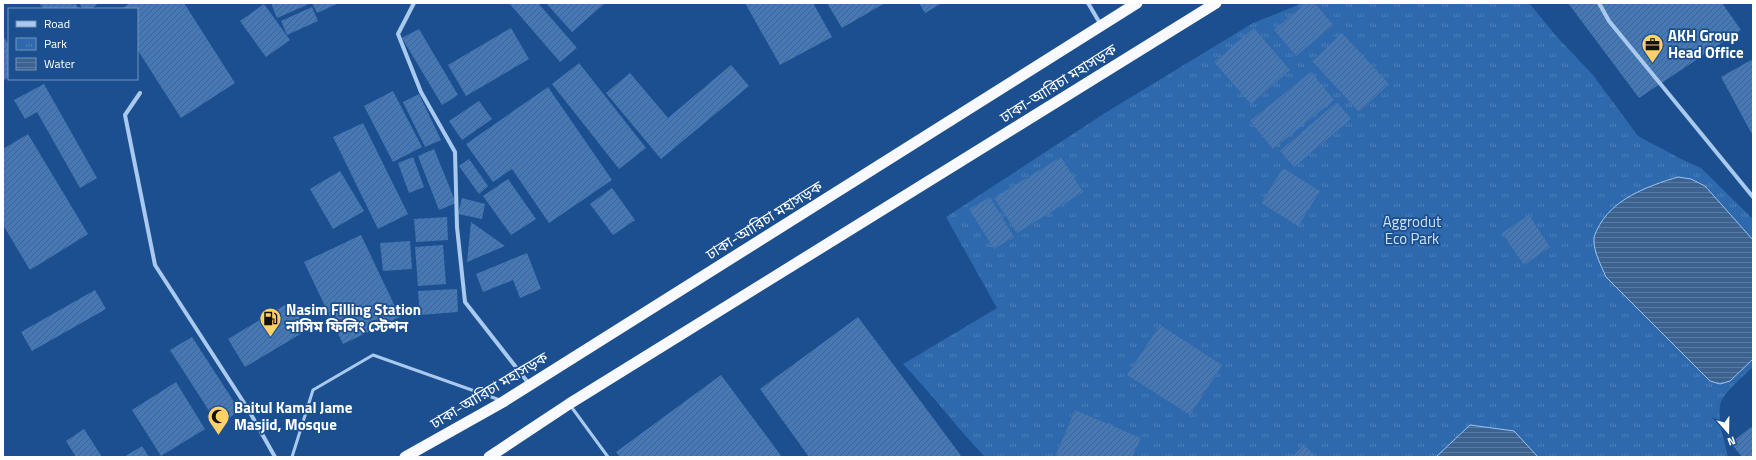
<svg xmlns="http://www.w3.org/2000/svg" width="1756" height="460" font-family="'Titillium Web','Noto Sans Bengali',sans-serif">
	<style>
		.park { fill: url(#park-tufts) }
		.water { fill: url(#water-rules); stroke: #9cc4f0 }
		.building { fill: url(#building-hatch) }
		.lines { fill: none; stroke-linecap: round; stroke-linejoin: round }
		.service { stroke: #a9c9ee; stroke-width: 3 }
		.minor { stroke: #a9c9ee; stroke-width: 4 }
		.trunk { stroke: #f8faff; stroke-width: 11 }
		.labels { text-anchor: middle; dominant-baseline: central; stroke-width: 3.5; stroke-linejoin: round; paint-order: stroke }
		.poi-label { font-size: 15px; font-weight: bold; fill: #fff; stroke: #1b4f8f; text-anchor: start }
		.street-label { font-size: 15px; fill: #fff; stroke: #1b4f8f }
		.park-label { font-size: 15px; fill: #cfe3fa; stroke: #1b4f8f }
	</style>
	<defs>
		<pattern id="park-tufts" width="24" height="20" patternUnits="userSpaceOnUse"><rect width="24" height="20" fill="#2e69ad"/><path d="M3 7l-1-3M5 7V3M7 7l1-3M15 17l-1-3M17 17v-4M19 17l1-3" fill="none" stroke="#4d80b9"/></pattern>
		<pattern id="water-rules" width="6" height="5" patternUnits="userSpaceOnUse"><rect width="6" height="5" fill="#3c6290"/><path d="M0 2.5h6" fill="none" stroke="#597aa1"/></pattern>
		<pattern id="building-hatch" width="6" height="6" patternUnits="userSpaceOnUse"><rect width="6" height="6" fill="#4478b7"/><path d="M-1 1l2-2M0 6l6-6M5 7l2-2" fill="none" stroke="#486282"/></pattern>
	</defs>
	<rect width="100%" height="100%" fill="#1b4f8f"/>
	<!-- park -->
	<path class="park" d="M1303,3H1529L1557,37L1593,75L1638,136L1681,159L1701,168L1753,219V367C1745,374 1725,392 1721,402C1716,416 1725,442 1728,457H985C956,427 932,394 903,364L997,308L946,217L1105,113L1253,23Z"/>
	<!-- water -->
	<path class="water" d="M1678,177L1691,179L1705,186L1753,240V359L1730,381L1720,384L1710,381L1606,277C1601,265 1593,251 1594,238C1594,236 1596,232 1597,230C1611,199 1648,186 1678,177Z
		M1470,425L1514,431L1538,457H1436Z"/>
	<!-- building -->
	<path class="building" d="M39,3H75L79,9H44Z
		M79,3H99L91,9H83Z
		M130,3H184L235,83L181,118L137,49V9H121Z
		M271,3H308L309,4L277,18Z
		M312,3H339L317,13Z
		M509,3H538L577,48L560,62Z
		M546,3H605L572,32Z
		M745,3H813L832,37L780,65Z
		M827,3H885L842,28Z
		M919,3H942L925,13Z
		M1306,3H1315L1333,25L1296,56L1274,30Z
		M1568,3H1722L1741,30L1639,98Z
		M264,4L290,40L266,57L240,21Z
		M312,7L318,21L287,35L281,21Z
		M511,28L529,59L466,96L448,65Z
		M1254,28L1290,70L1251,104L1214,62Z
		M419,29L458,95L442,105L402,38Z
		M1342,33L1389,84L1359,112L1312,61Z
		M3,36L9,45V77L3,81Z
		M1753,59V136L1721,77Z
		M579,63L646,148L619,169L552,84Z
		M731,65L749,86L661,159L606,93L630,73L668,118Z
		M1311,72L1334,100L1273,149L1250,121Z
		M44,84L97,178L80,188L37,112L25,119L14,100Z
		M548,87L612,180L549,223L512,169L493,182L466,144Z
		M393,91L422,147L393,162L364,106Z
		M419,94L441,140L425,147L403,102Z
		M479,101L492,119L462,140L449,121Z
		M1337,102L1351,119L1294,167L1280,151Z
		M363,123L408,214L378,229L333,137Z
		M28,134L88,234L30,270L3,225V149Z
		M434,149L456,203L439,210L418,156Z
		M413,157L424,187L409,193L398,163Z
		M1061,157L1083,192L1017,233L994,198Z
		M469,159L488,186L479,194L459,166Z
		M1283,168L1320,191L1298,226L1261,203Z
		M340,171L364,211L333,229L310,189Z
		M508,179L536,219L511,235L483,196Z
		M612,188L635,220L613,235L590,204Z
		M990,197L1014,237L994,249L969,209Z
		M462,198L485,204L482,219L458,214Z
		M1529,215L1550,247L1524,265L1502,233Z
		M447,217L448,240L416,242L414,219Z
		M471,222L505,246L467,262Z
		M361,235L400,317L343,344L304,262Z
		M410,241L412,269L383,271L380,243Z
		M443,245L446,284L418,286L415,247Z
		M527,253L541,289L520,298L513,280L483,292L476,274Z
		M457,289L458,312L420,315L418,291Z
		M95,290L106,309L32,351L21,332Z
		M290,302L307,330L245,367L228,339Z
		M858,317L962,457H809L760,389Z
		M1160,325L1222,365L1190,415L1127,375Z
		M192,337L240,411L218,425L170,350Z
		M721,375L782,457H620L616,452Z
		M176,382L205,429L161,456L132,410Z
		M1075,410L1141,438L1132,457H1055Z
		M1751,427L1753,430V457H1742L1731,443Z
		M84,429L102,457H76L66,441Z
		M1304,445L1316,457H1292Z
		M142,446L149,457H124Z"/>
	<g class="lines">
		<!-- service -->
		<path class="service" d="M570,405L608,457
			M292,457L313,390L373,355L500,400"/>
		<!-- minor -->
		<path class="minor" d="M414,3L398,34L421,92L455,152L457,227L465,302L530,385
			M1088,3L1101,25
			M1599,3L1609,21L1753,197
			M140,93L125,115L155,265L248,409L275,457"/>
		<!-- trunk -->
		<path class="trunk" d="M405,457L503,402L1137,3
			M489,457L569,404L1216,3"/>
	</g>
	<!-- icons -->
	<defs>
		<symbol id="office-pin" viewBox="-11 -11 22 30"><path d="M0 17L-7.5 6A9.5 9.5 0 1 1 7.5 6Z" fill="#ffd166" stroke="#1b4f8f"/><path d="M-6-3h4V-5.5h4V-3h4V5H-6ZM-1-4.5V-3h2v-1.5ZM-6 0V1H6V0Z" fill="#111"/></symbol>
		<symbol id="fuel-pin" viewBox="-11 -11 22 30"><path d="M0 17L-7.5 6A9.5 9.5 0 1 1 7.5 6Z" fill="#ffd166" stroke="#1b4f8f"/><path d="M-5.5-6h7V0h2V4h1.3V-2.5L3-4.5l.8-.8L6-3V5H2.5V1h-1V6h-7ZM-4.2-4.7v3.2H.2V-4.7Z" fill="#111"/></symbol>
		<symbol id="mosque-pin" viewBox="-11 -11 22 30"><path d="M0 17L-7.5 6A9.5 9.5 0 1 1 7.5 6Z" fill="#ffd166" stroke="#1b4f8f"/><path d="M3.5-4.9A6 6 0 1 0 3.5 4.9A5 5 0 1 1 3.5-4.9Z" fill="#111"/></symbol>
	</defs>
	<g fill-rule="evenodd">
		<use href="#office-pin" x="1640" y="32" width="25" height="34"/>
		<use href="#fuel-pin" x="258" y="306" width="25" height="34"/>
		<use href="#mosque-pin" x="206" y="404" width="25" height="34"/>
	</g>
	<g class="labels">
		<!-- poi labels -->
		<g class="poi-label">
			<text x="1668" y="35">AKH Group<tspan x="1668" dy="17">Head Office</tspan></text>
			<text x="286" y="309">Nasim Filling Station<tspan x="286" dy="17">নাসিম ফিলিং স্টেশন</tspan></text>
			<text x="234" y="407">Baitul Kamal Jame<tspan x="234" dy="17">Masjid, Mosque</tspan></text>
		</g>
		<!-- street labels -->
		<g class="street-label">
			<text transform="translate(1058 83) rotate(-32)">ঢাকা-আরিচা মহাসড়ক</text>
			<text transform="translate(764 220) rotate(-32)">ঢাকা-আরিচা মহাসড়ক</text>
			<text transform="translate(489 390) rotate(-31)">ঢাকা-আরিচা মহাসড়ক</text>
		</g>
		<!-- park labels -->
		<g class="park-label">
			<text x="1412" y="221">Aggrodut<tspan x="1412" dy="17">Eco Park</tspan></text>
		</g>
	</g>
	<!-- border -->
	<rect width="1756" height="460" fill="none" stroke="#ffffff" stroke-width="8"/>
	<!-- legend -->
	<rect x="8" y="8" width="130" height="72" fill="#1b4f8f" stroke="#7695bc"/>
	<rect x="16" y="21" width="20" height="6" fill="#a9c9ee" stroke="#7695bc"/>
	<text x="44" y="28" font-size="12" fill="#ffffff">Road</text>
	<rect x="16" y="38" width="20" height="12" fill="url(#park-tufts)" stroke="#7695bc"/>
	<text x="44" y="48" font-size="12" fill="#ffffff">Park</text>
	<rect x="16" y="58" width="20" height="12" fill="url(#water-rules)" stroke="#7695bc"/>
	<text x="44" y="68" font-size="12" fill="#ffffff">Water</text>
	<!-- north arrow -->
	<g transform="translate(1728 432) rotate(160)" stroke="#1b4f8f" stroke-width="3" paint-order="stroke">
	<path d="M0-3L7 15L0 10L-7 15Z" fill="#ffffff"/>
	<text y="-6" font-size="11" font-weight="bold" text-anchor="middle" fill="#ffffff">N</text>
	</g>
</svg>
